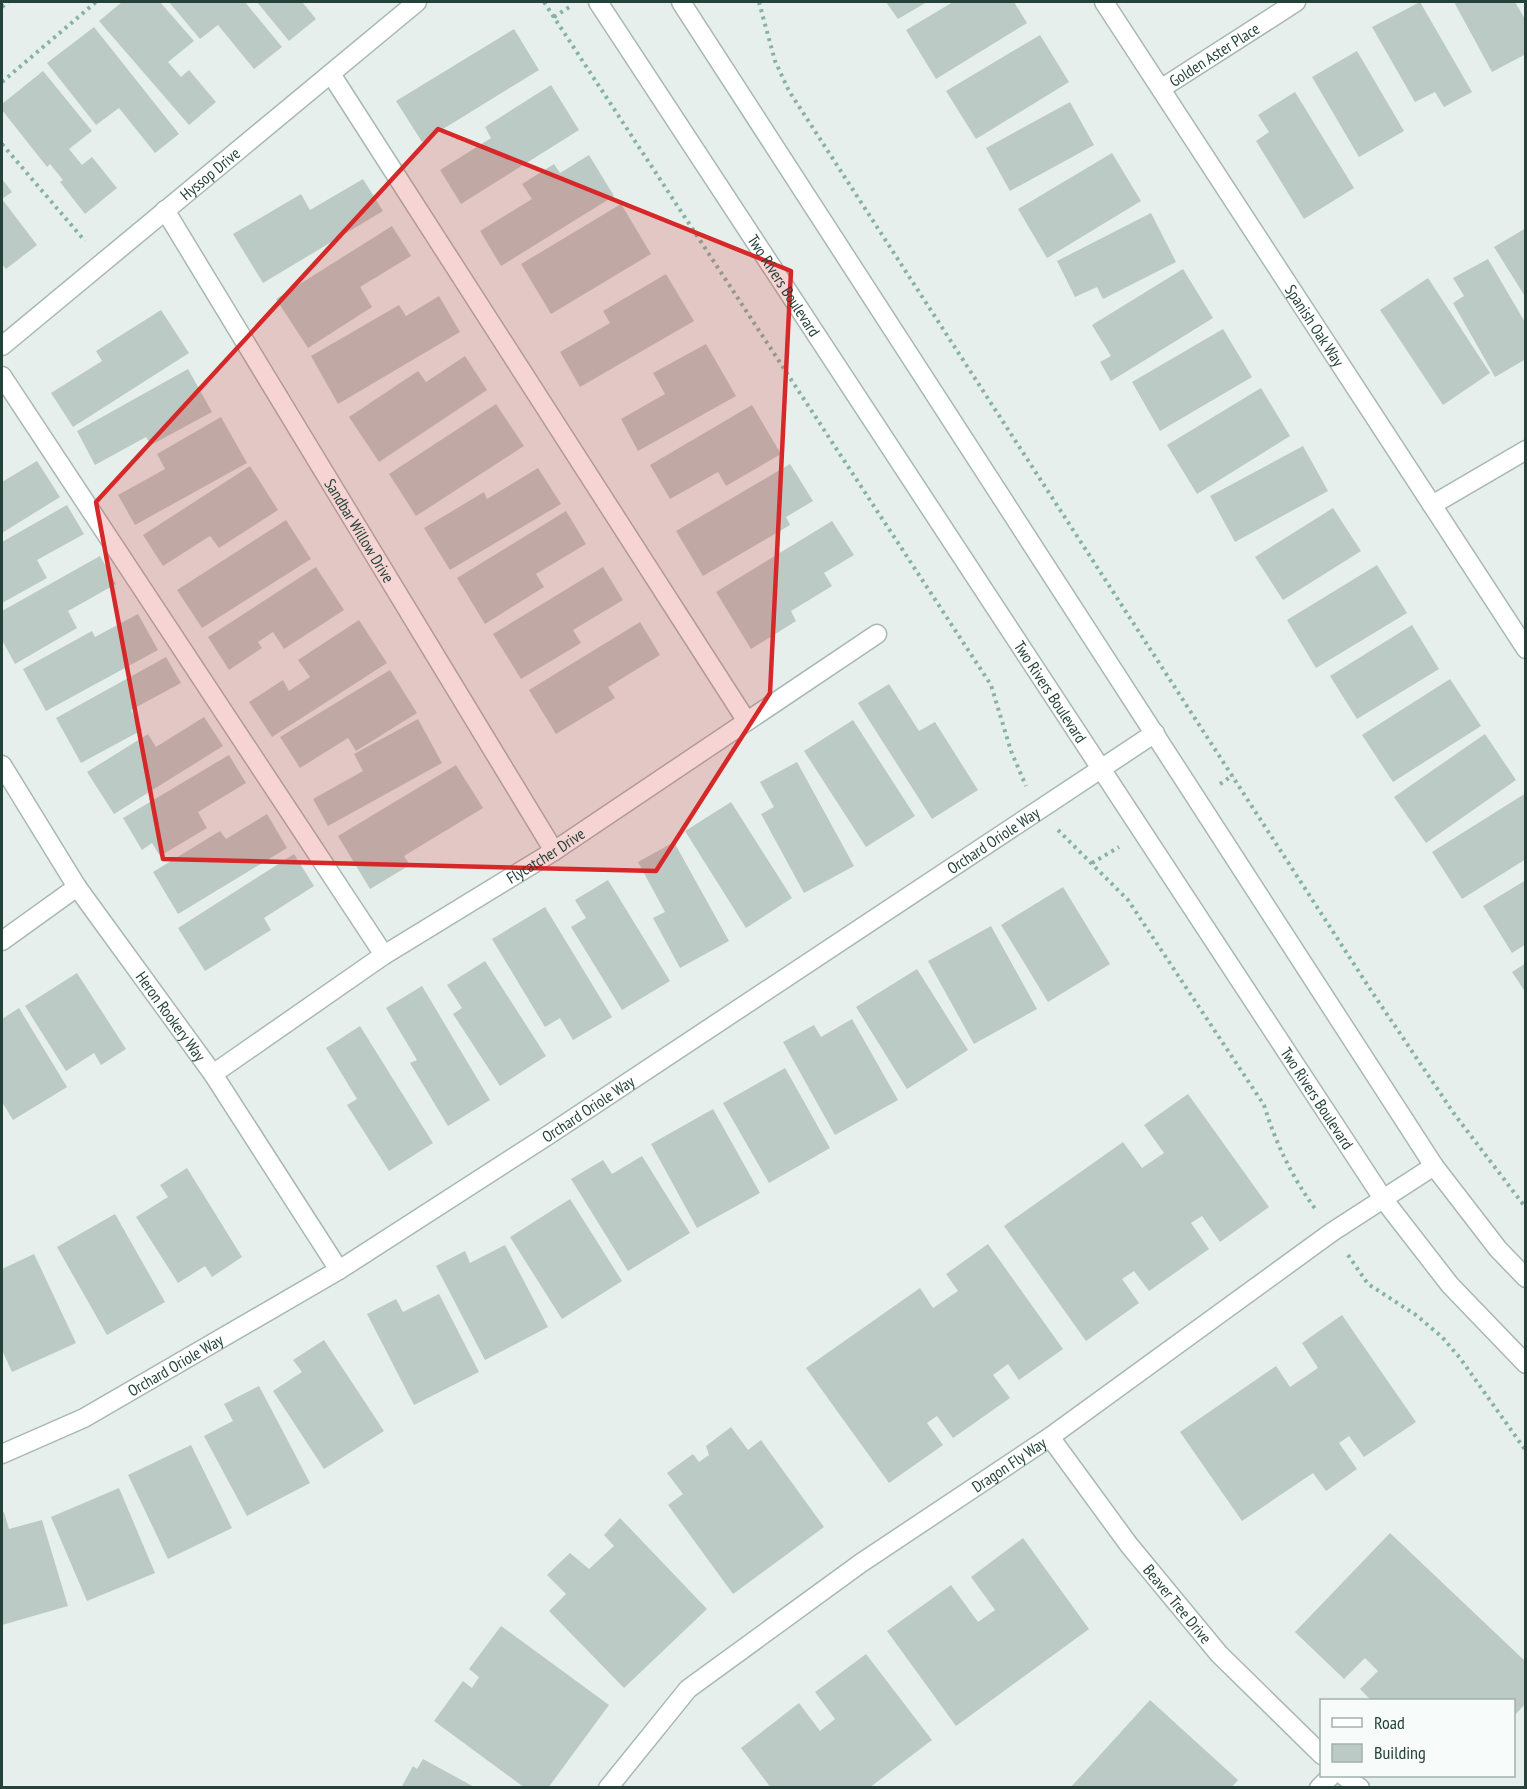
<svg xmlns="http://www.w3.org/2000/svg" width="1527" height="1789" font-family="'PT Sans Narrow',sans-serif">
	<style>
		.building { fill: #bbcac4 }
		.lines { fill: none; stroke-linecap: round; stroke-linejoin: round }
		.minor-casing { stroke: #a8b8b2; stroke-width: 21 }
		.path { stroke: #86b3a5; stroke-width: 4; stroke-dasharray: 3 4.5; stroke-linecap: butt }
		.minor { stroke: #fff; stroke-width: 18 }
		.marked { fill: #d62828; fill-opacity: 0.2; stroke: #d62828; stroke-width: 4.5; stroke-linejoin: round }
		.labels { text-anchor: middle; dominant-baseline: central; stroke-width: 6; stroke-linejoin: round; paint-order: stroke }
		.street-label { font-size: 16px; fill: #24423a; stroke: #f7fbf9 }
	</style>
	<rect width="100%" height="100%" fill="#e6efeb"/>
	<!-- building -->
	<path class="building" d="M122,2H160L194,41L168,62L181,77L189,70L216,102L189,125L99,21Z
		M169,2H245L282,47L254,69L218,25L200,39Z
		M257,2H302L316,19L289,41Z
		M886,2H927L898,19Z
		M953,2H1014L1027,23L936,79L906,30Z
		M1420,2L1472,92L1444,107L1435,92L1415,102L1372,27Z
		M1454,2H1515L1526,21V54L1492,72Z
		M94,27L179,134L155,153L119,108L96,125L47,63Z
		M514,29L539,70L422,142L396,101Z
		M1040,35L1069,82L976,139L946,91Z
		M1357,51L1404,131L1359,157L1312,77Z
		M43,71L92,131L69,149L82,165L92,157L117,188L85,214L60,182L63,180L50,164L47,167L2,110V104Z
		M551,85L579,130L461,204L440,170L491,138L485,127Z
		M1295,92L1354,188L1304,219L1256,141L1269,132L1258,115Z
		M1070,102L1094,145L1010,191L986,148Z
		M1112,153L1141,201L1047,258L1018,209Z
		M589,155L614,196L501,266L480,231L532,199L522,184L554,164L560,173Z
		M2,179L12,192L2,199L37,245L6,269L2,264Z
		M363,179L383,211L263,283L233,234L301,194L310,210Z
		M621,204L651,254L551,314L521,264Z
		M1151,213L1176,262L1103,299L1097,287L1075,297L1057,261Z
		M392,226L411,256L360,287L372,307L308,348L276,299Z
		M1526,228V298L1494,247Z
		M1488,259L1526,324V359L1495,377L1453,303L1464,296L1453,278Z
		M1183,269L1213,318L1111,381L1100,362L1111,356L1092,325Z
		M666,274L694,321L580,387L560,352L610,323L603,311Z
		M1428,278L1490,373L1443,405L1380,310Z
		M439,296L460,332L338,404L311,356L399,305L406,316Z
		M161,310L189,353L73,427L51,393L102,361L96,351Z
		M1223,329L1252,377L1160,431L1132,382Z
		M706,344L736,396L638,451L621,419L665,394L653,373Z
		M465,356L487,390L379,462L349,417L418,371L426,382Z
		M188,369L212,412L151,445L146,437L95,465L77,431Z
		M1261,388L1290,436L1197,494L1167,445Z
		M496,404L524,446L416,516L389,474Z
		M752,405L781,454L726,486L718,472L670,499L650,465Z
		M221,417L247,463L135,525L118,495L165,469L157,454Z
		M1303,446L1328,491L1235,542L1210,496Z
		M37,461L60,497L2,533V482Z
		M790,464L813,501L786,517L790,525L703,576L676,531Z
		M250,466L278,510L219,548L210,536L163,566L143,535Z
		M538,468L561,504L450,570L424,528L484,492L487,499Z
		M67,505L84,534L37,560L47,578L2,603V542Z
		M1333,508L1361,551L1283,600L1255,557Z
		M566,511L586,544L536,574L544,587L485,624L457,578Z
		M286,520L311,559L202,628L177,590Z
		M832,521L854,555L824,573L832,586L791,611L796,621L751,649L716,592Z
		M100,556L116,584L68,611L77,628L15,664L2,640V611Z
		M1377,565L1407,613L1316,668L1287,620Z
		M316,567L344,610L284,649L273,632L258,642L262,648L229,670L208,637Z
		M603,567L623,600L573,630L581,643L521,679L493,634Z
		M138,614L158,650L46,711L23,669L92,631L95,637Z
		M359,620L387,663L272,737L249,702L283,680L289,691L310,677L298,660Z
		M640,622L660,655L608,687L615,698L556,734L529,690Z
		M1412,625L1439,669L1357,719L1330,676Z
		M166,657L181,683L131,710L142,730L81,763L56,718Z
		M390,670L417,713L356,751L348,738L300,768L280,737Z
		M1450,679L1481,726L1393,782L1362,735Z
		M889,684L919,731L935,722L978,790L932,819L858,703Z
		M204,717L223,746L114,814L87,772L148,734L156,747Z
		M418,719L442,763L328,826L313,799L363,771L354,754Z
		M853,720L915,816L866,847L804,751Z
		M1485,734L1516,780L1426,843L1394,797Z
		M229,755L246,783L198,812L207,828L160,856L152,843L142,850L123,818Z
		M797,762L854,866L804,893L761,814L774,807L760,782Z
		M456,765L483,808L404,856L410,865L370,889L338,836Z
		M1526,793V859L1462,899L1432,852Z
		M731,802L792,898L746,928L685,831Z
		M267,814L287,848L178,914L153,872L220,831L226,839Z
		M674,842L729,941L680,968L653,918L665,912L638,862Z
		M294,854L314,886L264,918L271,930L205,971L178,928Z
		M608,880L670,981L622,1010L571,927L586,918L575,900Z
		M1526,880V944L1512,953L1483,906Z
		M1063,887L1110,964L1048,1002L1001,925Z
		M545,907L612,1017L573,1040L560,1018L545,1027L492,939Z
		M991,926L1037,1009L974,1044L928,961Z
		M485,961L546,1056L500,1086L453,1014L462,1008L447,985Z
		M1526,963V993L1512,972Z
		M917,969L968,1050L907,1089L856,1007Z
		M77,973L126,1049L101,1065L94,1053L66,1071L25,1006Z
		M422,986L490,1100L448,1126L410,1063L417,1060L386,1008Z
		M19,1008L67,1087L13,1120L2,1102V1019Z
		M852,1019L898,1100L835,1135L783,1042L814,1025L821,1037Z
		M360,1026L433,1143L389,1171L347,1105L357,1099L326,1048Z
		M785,1068L830,1148L769,1183L723,1103Z
		M1188,1094L1269,1207L1220,1242L1202,1216L1191,1223L1209,1249L1149,1291L1134,1271L1122,1279L1139,1303L1086,1341L1004,1226L1123,1142L1142,1168L1164,1153L1144,1125Z
		M713,1109L760,1193L697,1228L651,1144Z
		M642,1156L690,1233L628,1271L571,1179L603,1160L612,1174Z
		M187,1168L242,1257L212,1277L205,1266L178,1283L136,1217L168,1197L160,1185Z
		M570,1199L622,1281L562,1319L510,1237Z
		M115,1214L165,1302L107,1335L57,1247Z
		M988,1244L1063,1349L1019,1380L1008,1364L993,1375L1010,1398L953,1438L937,1416L927,1423L943,1445L889,1483L806,1368L920,1288L933,1308L958,1291L946,1274Z
		M505,1245L548,1327L485,1360L436,1266L465,1251L470,1263Z
		M34,1254L76,1343L12,1372L2,1350V1269Z
		M439,1294L479,1372L414,1405L367,1314L396,1299L403,1312Z
		M1342,1315L1416,1422L1364,1457L1349,1436L1339,1443L1357,1469L1326,1491L1313,1473L1242,1521L1180,1432L1276,1366L1290,1387L1318,1368L1302,1343Z
		M324,1340L384,1431L324,1469L273,1391L302,1372L293,1360Z
		M259,1386L310,1483L247,1516L204,1436L233,1421L224,1404Z
		M731,1427L748,1450L761,1440L824,1527L733,1594L668,1505L683,1494L667,1473L693,1454L699,1462L709,1455L706,1446Z
		M191,1445L232,1528L168,1559L128,1475Z
		M119,1488L155,1573L87,1601L51,1517Z
		M4,1512L9,1529L42,1520L68,1606L2,1625V1513Z
		M620,1518L707,1609L624,1688L549,1611L566,1594L547,1575L570,1553L589,1569L614,1546L604,1535Z
		M1390,1533L1526,1662V1703L1514,1716V1700H1371L1360,1689L1378,1671L1365,1658L1344,1679L1295,1632Z
		M1023,1538L1089,1629L956,1726L887,1631L951,1585L978,1622L995,1610L971,1577Z
		M501,1626L609,1705L548,1788H525L434,1721L463,1681L472,1688L479,1677L469,1669Z
		M866,1654L932,1740L869,1788H771L741,1748L799,1703L820,1731L835,1719L815,1692Z
		M1150,1700L1238,1780L1231,1788H1070Z
		M423,1759L476,1788H401L413,1766L417,1769Z"/>
	<g class="lines">
		<defs>
			<g id="minor">
				<path id="s1" d="M598,2L1384,1200L1450,1285L1526,1364"/>
				<path d="M681,2L1434,1166L1498,1249L1526,1278"/>
				<path id="s2" d="M1104,2L1526,649"/>
				<path d="M331,74L746,720"/>
				<path id="s3" d="M1162,88L1296,2"/>
				<path id="s4" d="M165,210L554,851"/>
				<path id="s5" d="M2,346L417,2"/>
				<path d="M2,376L384,955"/>
				<path d="M1432,505L1526,450"/>
				<path id="s6" d="M2,765L77,887L213,1074L339,1270"/>
				<path d="M2,941L77,887"/>
				<path id="s7" d="M213,1074L384,955L554,851L877,634"/>
				<path id="s8" d="M1050,1437L1129,1545L1219,1654L1322,1755"/>
				<path id="s9" d="M2,1454L84,1418L339,1270L550,1134L1155,733"/>
				<path d="M1344,1776L1360,1788"/>
				<path id="s10" d="M608,1788L688,1689L861,1563L1050,1437L1332,1232L1434,1166"/>
				<path d="M1319,1788L1331,1776"/>
			</g>
		</defs>
		<!-- minor casing -->
		<use href="#minor" class="minor-casing"/>
		<!-- path -->
		<path class="path" d="M544,2L991,685L1011,751L1026,786
			M759,2L775,61L789,91L1372,992L1455,1115L1526,1208
			M2,7L8,2
			M554,17L571,6
			M2,82L96,2
			M2,144L85,241
			M1220,784L1233,775
			M1058,830L1128,900L1264,1105C1276,1144 1292,1177 1316,1210
			M1092,863L1119,847
			M1348,1255L1368,1284L1416,1315L1442,1337L1460,1358L1526,1451"/>
		<!-- minor -->
		<use href="#minor" class="minor"/>
	</g>
	<!-- marked area -->
	<path class="marked" d="M438,129L791,271L770,693L656,871L163,859L96,502Z"/>
	<g class="labels">
		<!-- street labels -->
		<g class="street-label">
			<text stroke="none"><textPath href="#s3" startOffset="62">Golden Aster Place</textPath></text>
			<text stroke="none"><textPath href="#s5" startOffset="270">Hyssop Drive</textPath></text>
			<text stroke="none"><textPath href="#s1" startOffset="339">Two Rivers Boulevard</textPath></text>
			<text stroke="none"><textPath href="#s2" startOffset="386">Spanish Oak Way</textPath></text>
			<text stroke="none"><textPath href="#s4" startOffset="375">Sandbar Willow Drive</textPath></text>
			<text stroke="none"><textPath href="#s1" startOffset="825">Two Rivers Boulevard</textPath></text>
			<text stroke="none"><textPath href="#s9" startOffset="1167">Orchard Oriole Way</textPath></text>
			<text stroke="none"><textPath href="#s7" startOffset="398">Flycatcher Drive</textPath></text>
			<text stroke="none"><textPath href="#s6" startOffset="303">Heron Rookery Way</textPath></text>
			<text stroke="none"><textPath href="#s1" startOffset="1311">Two Rivers Boulevard</textPath></text>
			<text stroke="none"><textPath href="#s9" startOffset="681">Orchard Oriole Way</textPath></text>
			<text stroke="none"><textPath href="#s9" startOffset="195">Orchard Oriole Way</textPath></text>
			<text stroke="none"><textPath href="#s10" startOffset="519">Dragon Fly Way</textPath></text>
			<text stroke="none"><textPath href="#s8" startOffset="210">Beaver Tree Drive</textPath></text>
		</g>
	</g>
	<!-- border -->
	<rect width="1527" height="1789" fill="none" stroke="#24423a" stroke-width="6"/>
	<!-- legend -->
	<rect x="1320" y="1699" width="195" height="78" fill="#f7fbf9" stroke="#a3b1ad" stroke-width="1.5"/>
	<rect x="1332" y="1718" width="30" height="9" fill="#ffffff" stroke="#a3b1ad" stroke-width="1.5"/>
	<text x="1374" y="1729" font-size="18" fill="#24423a">Road</text>
	<rect x="1332" y="1744" width="30" height="18" fill="#bbcac4" stroke="#a3b1ad" stroke-width="1.5"/>
	<text x="1374" y="1759" font-size="18" fill="#24423a">Building</text>
</svg>
